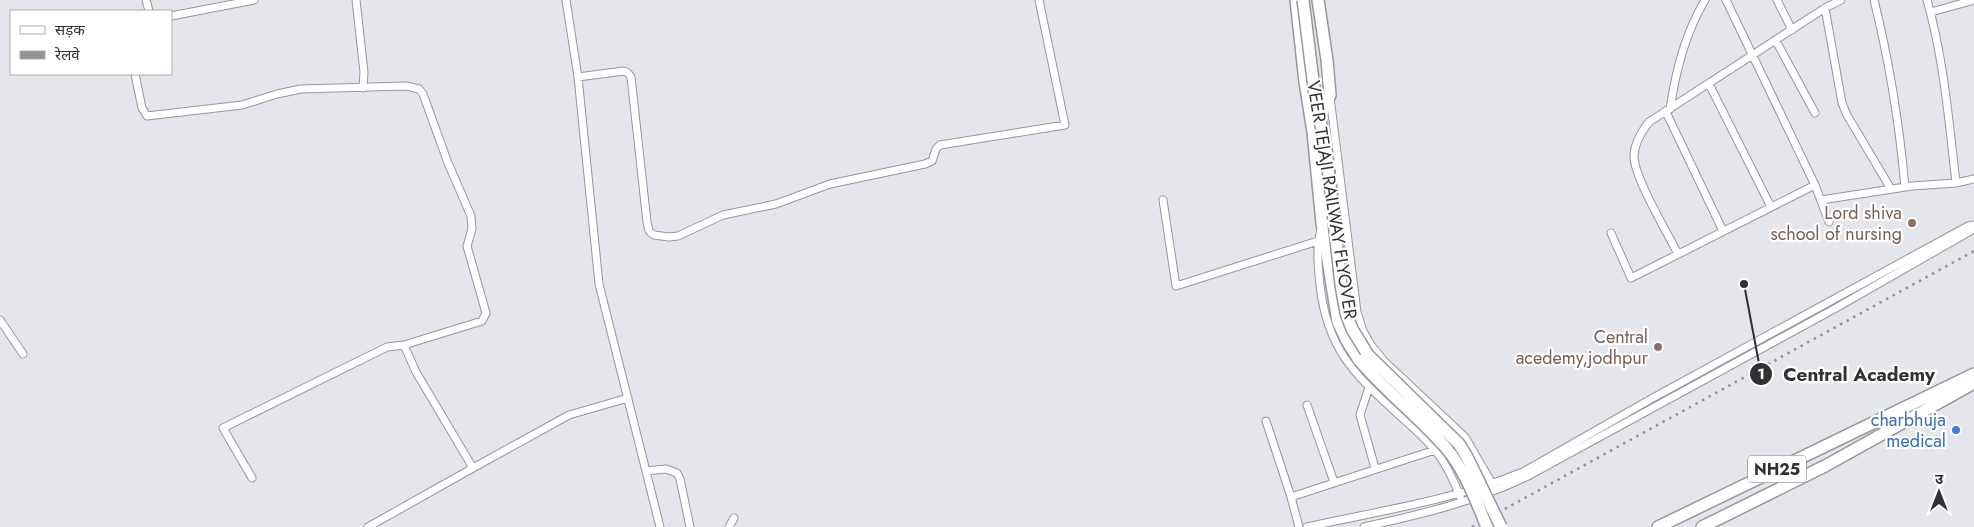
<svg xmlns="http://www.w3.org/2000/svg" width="1974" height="527" font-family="Jost,'Noto Sans Devanagari',sans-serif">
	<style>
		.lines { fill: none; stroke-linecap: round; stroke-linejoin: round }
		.street-casing { stroke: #96969c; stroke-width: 9 }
		.primary-casing { stroke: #96969c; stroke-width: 14 }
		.street { stroke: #fff; stroke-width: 7 }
		.primary { stroke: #fff; stroke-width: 11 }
		.rail { stroke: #929297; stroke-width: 2.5; stroke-dasharray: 2.5 5; stroke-linecap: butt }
		.primary-bridge-casing { stroke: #96969c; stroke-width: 14; stroke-linecap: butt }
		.primary-bridge { stroke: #fff; stroke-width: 11 }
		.education-dot { fill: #8d6e63; stroke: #fff; stroke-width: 2 }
		.shop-dot { fill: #3f7fe0; stroke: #fff; stroke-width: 2 }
		.labels { text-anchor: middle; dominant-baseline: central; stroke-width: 4.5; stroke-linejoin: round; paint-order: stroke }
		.shield { fill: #fff; stroke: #6f6f70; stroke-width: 1 }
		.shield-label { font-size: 16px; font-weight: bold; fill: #313133 }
		.street-label { font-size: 18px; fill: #313133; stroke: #fff }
		.education-label { font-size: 18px; fill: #785e54; stroke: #fff; text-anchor: end }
		.shop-label { font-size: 18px; fill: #366cbe; stroke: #fff; text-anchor: end }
		.leader { fill: none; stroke: #313133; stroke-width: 2 }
		.callout-dot { fill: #313133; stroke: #fff; stroke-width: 2 }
		.mark-label { font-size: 15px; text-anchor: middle; font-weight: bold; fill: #fff }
		.callout-label { font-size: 19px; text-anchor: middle; font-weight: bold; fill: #313133; stroke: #fff; stroke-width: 4.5; stroke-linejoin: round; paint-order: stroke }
	</style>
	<rect width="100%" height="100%" fill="#e5e5ec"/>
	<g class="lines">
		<defs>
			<path id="street" d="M146,0L149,11
				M356,0L364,72L363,88
				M566,0L578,77L599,284L660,527
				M1726,0L1815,185L1829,222
				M1777,0L1792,30
				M1874,0C1890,64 1899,121 1905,187
				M1927,0C1944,60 1949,122 1956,183
				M1825,8L1842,103L1847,115L1891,189
				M1931,12L1974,0
				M171,16L254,0
				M1776,41L1815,113
				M135,74L142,108L147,116L242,105L277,94L301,89L406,86L419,89L423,94L448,163L471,216L472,229L467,246L486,313L482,321L404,345L416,372L473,468L569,415L628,398
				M578,77L624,71L628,73L631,77L647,222L649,231L654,235L669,237L678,236L723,215L776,204L830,184L925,164L932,161L936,149L940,145L1065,125L1039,0
				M1709,84L1771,207
				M1330,97L1357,312L1363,331L1371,345L1384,361L1465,437L1494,487
				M1670,109C1676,70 1685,34 1705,0
				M1666,112L1723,231
				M1163,200L1176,286L1318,241
				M1821,200L1912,186L1956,183L1974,179
				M1321,229C1316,248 1318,266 1320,285C1327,349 1354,374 1399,415C1411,426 1424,437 1434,449C1446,463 1453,480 1460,496
				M1611,233L1631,278L1815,185
				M1678,254C1667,232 1635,179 1634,157C1634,143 1641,132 1649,122L1825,8L1841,0
				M0,320L23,354
				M1369,387L1360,415L1375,468
				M1307,405L1334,482
				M1266,421L1291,497
				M646,471L666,469L677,473L680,479L690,527
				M252,478L223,428L387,347L404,345
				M368,527L473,468
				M729,527L734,518
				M1299,527L1291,497L1435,450
				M1307,527C1379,511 1454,500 1523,472L1651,399L1968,226L1974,225
				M1364,527C1422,514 1474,502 1528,476L1836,308L1974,229"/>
			<path id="primary" d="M1296,0L1305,82L1313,132L1322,223L1338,322L1347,341L1359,360
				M1318,122L1330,95L1327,60L1318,0
				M1658,527L1974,374
				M1702,527L1825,466L1974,383"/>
		</defs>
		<!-- street casing -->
		<use href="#street" class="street-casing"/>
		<!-- primary casing -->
		<use href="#primary" class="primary-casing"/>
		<!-- street -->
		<use href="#street" class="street"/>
		<!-- primary -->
		<use href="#primary" class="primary"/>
		<!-- rail -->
		<path class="rail" d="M1472,527L1974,251"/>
		<defs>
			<path id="primary-bridge" d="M1303,0L1315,96L1326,149L1341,285L1346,313L1352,329L1368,355L1459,444L1467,457L1501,527
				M1359,360C1386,392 1419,417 1446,448C1465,470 1476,501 1487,527"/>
		</defs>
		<!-- primary-bridge casing -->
		<use href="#primary-bridge" class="primary-bridge-casing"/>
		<!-- primary-bridge -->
		<use href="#primary-bridge" class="primary-bridge"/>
	</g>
	<!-- markers -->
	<g class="education-dot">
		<circle cx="1912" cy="223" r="5"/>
		<circle cx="1658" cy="347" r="5"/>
	</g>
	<circle class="shop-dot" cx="1956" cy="430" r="5"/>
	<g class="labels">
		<!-- shield labels -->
		<rect class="shield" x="1748" y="455.5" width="58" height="27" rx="4"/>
		<g class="shield-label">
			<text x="1777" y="469">NH25</text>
		</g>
		<!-- street labels -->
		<g class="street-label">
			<text transform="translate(1332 200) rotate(81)">VEER TEJAJI RAILWAY FLYOVER</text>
		</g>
		<!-- education labels -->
		<g class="education-label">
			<text x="1902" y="213">Lord shiva<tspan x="1902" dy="21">school of nursing</tspan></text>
			<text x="1648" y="337">Central<tspan x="1648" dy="21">acedemy,jodhpur</tspan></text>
		</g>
		<!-- shop labels -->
		<g class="shop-label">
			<text x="1946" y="420">charbhuja<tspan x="1946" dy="21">medical</tspan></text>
		</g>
	</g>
	<!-- callouts -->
	<path class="leader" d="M1744 284L1761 374"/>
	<g class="callout-dot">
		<circle cx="1744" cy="284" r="5"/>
		<circle cx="1761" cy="374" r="12"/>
	</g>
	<g class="mark-label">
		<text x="1761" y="379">1</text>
	</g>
	<g class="callout-label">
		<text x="1859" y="381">Central Academy</text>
	</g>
	<!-- legend -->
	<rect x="10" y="10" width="162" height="65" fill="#ffffff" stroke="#adadad"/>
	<rect x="20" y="26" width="25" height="8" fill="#ffffff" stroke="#adadad"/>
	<text x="55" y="35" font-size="15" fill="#313133">सड़क</text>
	<rect x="20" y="51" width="25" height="8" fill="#929297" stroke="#adadad"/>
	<text x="55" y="60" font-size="15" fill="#313133">रेलवे</text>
	<!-- north arrow -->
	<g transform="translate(1939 492)" stroke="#ffffff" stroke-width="4" paint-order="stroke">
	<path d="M0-4L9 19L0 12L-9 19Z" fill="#313133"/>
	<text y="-8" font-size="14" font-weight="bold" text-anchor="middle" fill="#313133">उ</text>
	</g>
</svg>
